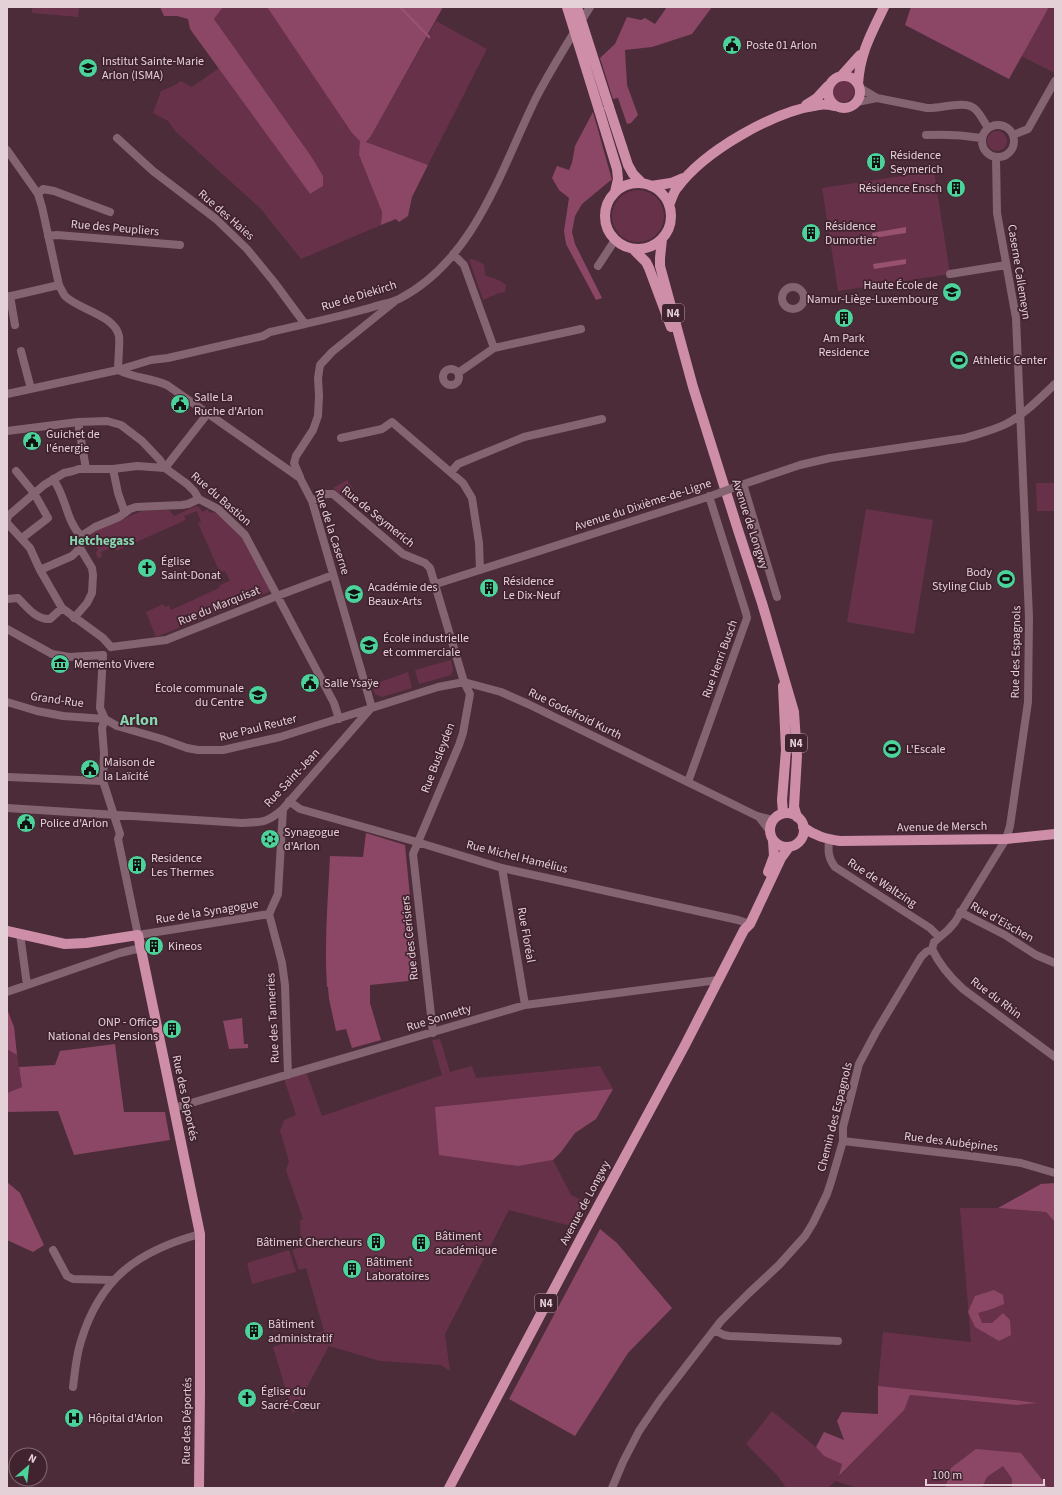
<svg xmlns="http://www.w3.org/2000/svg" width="1062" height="1495" font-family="'Source Sans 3',sans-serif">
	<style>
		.green { fill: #673249 }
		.forest { fill: #8c4766 }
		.water { fill: #985170 }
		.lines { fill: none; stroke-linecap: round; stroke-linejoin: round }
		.stream { stroke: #985170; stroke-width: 2.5 }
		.minor { stroke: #846471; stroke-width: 8 }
		.major { stroke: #cf8ea8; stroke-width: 10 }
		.minor-bridge { stroke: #846471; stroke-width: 8 }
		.major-bridge { stroke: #cf8ea8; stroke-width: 10 }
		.labels { text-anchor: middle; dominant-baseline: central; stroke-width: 3.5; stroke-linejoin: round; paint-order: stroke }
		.shield { fill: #41222f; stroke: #b39ca5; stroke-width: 1 }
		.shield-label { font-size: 11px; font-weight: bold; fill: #e4d0d7 }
		.poi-label { font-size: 12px; fill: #e4d0d7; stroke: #41222f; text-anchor: start }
		.street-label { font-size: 12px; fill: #e4d0d7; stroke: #41222f }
		.neighbourhood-label { font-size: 13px; font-weight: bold; fill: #85d8af; stroke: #41222f }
		.district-label { font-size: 16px; font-weight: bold; fill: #85d8af; stroke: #41222f }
	</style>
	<rect width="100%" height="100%" fill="#4c2c39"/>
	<!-- green -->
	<path class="green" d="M32,7H79L78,17L32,13Z
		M223,7H267L352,132L361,141L359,155L382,212L381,225L301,259L261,209L176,132L168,121L153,113L161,91L173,86L181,81L192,87L219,68L310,194L323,186L311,156L214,19Z
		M1049,7H1055V73L1021,56Z
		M436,21L487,49L428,165L366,142L371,136Z
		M832 91a11 11 0 1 1 22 0a11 11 0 1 1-22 0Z
		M987 141a10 10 0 1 1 20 0a10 10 0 1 1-20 0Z
		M934,171L950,274L838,291L822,188Z
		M612 216a26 26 0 1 1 52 0a26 26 0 1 1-52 0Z
		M469,259L475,260L484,264L485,275C493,279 500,279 506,285L505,292L499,293L483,300Z
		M347,480L353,489L344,498L333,488Z
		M1036,483H1055V511H1037Z
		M196,506L200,508L202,512L208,509L209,512L216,513L242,536L270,586L269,592L156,637L146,612L163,604L165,607L169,605L171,610L219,588L220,585L230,581L225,571L220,573L198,523L201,522L197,511L184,516L186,520L116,551L114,547L101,552L102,557L98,558L96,553L98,549L90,540L91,536L97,530L142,511L169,510L174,516Z
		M866,509L933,520L914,634L847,622Z
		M451,660L453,669L451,675L419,684L415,670Z
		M408,672L412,688L382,697L375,694L372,685Z
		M7,1009L14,1027L17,1055L22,1087L7,1093Z
		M440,1039L450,1072L472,1066L476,1078L600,1066L613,1089L435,1107L518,1166L553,1160L571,1195L587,1203L575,1227L509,1210L445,1334L450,1371L441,1365L380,1361L329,1346L293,1414L273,1347L324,1331L306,1268L299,1270L292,1250L301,1247L300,1220L303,1219L286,1170L289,1161L280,1131L284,1120L296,1115L283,1076L307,1074L322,1116L442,1075L432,1040Z
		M960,1208H998L1046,1212L1055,1222V1488H1047L1045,1483L1021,1453L951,1468L945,1488H858L835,1481L828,1488H786L777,1475L746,1444L772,1411L816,1447L824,1456L842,1464L840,1476L903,1410L910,1395L1016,1405L1015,1400L878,1386L883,1332L971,1342Z
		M289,1250L296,1272L252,1284L247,1263Z
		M1003,1465L1012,1479V1488H982L987,1477Z"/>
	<!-- forest -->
	<path class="forest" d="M160,7H223L214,19L311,156L323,176V186L310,194L190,29L188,19L177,16H164Z
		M267,7H443L371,136L366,142L428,165L412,197L408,216L399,222L396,219L381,225L382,212L359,155L360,141L352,133Z
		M667,7H712L692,34L652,47L625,50L627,85L638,115L631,123L627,124L618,98L613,99L600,58L615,44L627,17L641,20L645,18L655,24Z
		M911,7H1049L1009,79L905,25Z
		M593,112L612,180H611L582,204L575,216L572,232L575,244L602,298L596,300L566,244L564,231L569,198L559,190L552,178L557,166L569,170L572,163L575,146Z
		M366,833L405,845L418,980L370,985V1003L381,1040L352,1048L346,1029L336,1031L329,999L328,987H327C324,944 328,899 330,856L363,857Z
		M7,1009L14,1027L17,1055L7,1049Z
		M242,1018L244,1044H248V1048L229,1049L223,1021Z
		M115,1044L124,1112H165L170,1140L74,1155L58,1111L7,1112V1093L22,1087L19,1067L55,1065L60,1051Z
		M613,1089L596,1119L575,1133L561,1152L553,1160L518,1166L439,1155L435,1107Z
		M7,1182L20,1193L44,1245L33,1252L7,1240Z
		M1055,1183V1222L1046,1212L998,1208L1041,1184Z
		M600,1229L617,1243L672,1308L628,1353L575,1436L509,1399Z
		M994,1290L1003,1295L1004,1304L992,1309L978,1313L982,1323H992L1003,1313L1010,1320L1011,1335L999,1341L975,1327L968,1312L975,1296Z
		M878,1386L1015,1400L1037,1403L1016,1405L910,1395L904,1410L839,1476L842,1464L824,1456L816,1447L824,1432L844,1440L837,1421L842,1412L878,1414Z
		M976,1449L1021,1453L1045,1483L1047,1488H1012V1479L1003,1466L987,1477L982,1488H945L951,1468Z"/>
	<!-- water -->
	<path class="water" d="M906,227V233L873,238L872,233Z
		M906,259V264L874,269L873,264Z"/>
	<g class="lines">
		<!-- stream -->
		<path class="stream" d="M400,7L429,37"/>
		<!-- minor -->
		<path class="minor" d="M860,88L877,98L927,108C941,109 966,99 976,110C981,115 984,122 988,128
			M857,102L877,98
			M982 141a16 16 0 1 1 32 0a16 16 0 1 1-32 0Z
			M926,135C945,134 963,135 981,138
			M1013,135L1028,129L1055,81
			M117,138L153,171L216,219L247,249L274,282L305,324
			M7,150L38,194L42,207L59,285C61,289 63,293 65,296C79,310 115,315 119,336C120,346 118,359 118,370
			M38,194L43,189L54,191L110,212
			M48,236L57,235L180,245
			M453,254L464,265L494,348
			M598,266L615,240
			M950,274L1006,265
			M782 298a11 11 0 1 1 22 0a11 11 0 1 1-22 0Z
			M10,296L15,325
			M7,297L59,285
			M21,351L31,389
			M443 377a8 8 0 1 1 16 0a8 8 0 1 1-16 0Z
			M118,370C134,378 151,378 167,385L300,478L312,501L372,708
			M458,373L494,348L581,329
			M7,394L118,370L151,360L168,358L263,336L270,332C304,324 339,317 373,307C381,304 391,303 399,299C475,260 501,169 536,98C552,67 571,37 590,7
			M78,422L86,469
			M7,431L78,422L107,421L121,425L142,441L160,460L165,468L187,484L194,491L199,499L218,509L245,535L334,703L339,719
			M341,438L382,429L392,422L463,483L472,498L479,543L480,570
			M165,468L208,413
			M113,469L118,493L125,513
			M16,471L34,493L48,518L22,538
			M451,472L458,464L524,437L602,419
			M300,477L294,463L296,456L313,430L318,416L319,396L318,378L320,365L332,352L394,302
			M53,479C66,496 66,521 81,536
			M743,484L777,597
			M738,486L800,465L830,458L965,438C978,434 994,430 1006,424C1025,414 1040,398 1055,384
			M312,501L326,494H333L403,554L425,563L430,568L464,682L470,694L463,733L459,745L413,854L433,1033
			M7,520L8,516L44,485L64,473L73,471L79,469H113L137,466L165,468
			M7,523L30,548L40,570L62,608L103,638L111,647
			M81,536L95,527L119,517L130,509L136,507L182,505L188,504L199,499
			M40,570L72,556L80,548L81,536
			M436,584L711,496
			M7,599L18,598C27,607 36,620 50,619L62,608
			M74,618L87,603L92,593L93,575L92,568L80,548
			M7,629L52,654L69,657L103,655
			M111,647L166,640L277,596L333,575
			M103,655L100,708L105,719L117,726L162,739L187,748L198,750H223L280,737L438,687L464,682L501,692L528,704L757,816L773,820
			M7,702L37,711L63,716L105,719
			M105,719L102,728L104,753L103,781L120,834L118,839L138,935L269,914
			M7,777L103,781
			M688,782L747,618L746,613L709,496
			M289,801L300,809L417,842L502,868L738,920L750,924
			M7,808L242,823C262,822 267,823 283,809L371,708
			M759,817L769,830
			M829,840C828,851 828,858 835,867L930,928L939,937
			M502,868L525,1005
			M960,912L1005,935L1036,955L1055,963
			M269,914L282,963L285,985L288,1075
			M269,914L278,894L283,809
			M20,934L27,985
			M932,949C939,964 951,978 963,989L1055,1057
			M7,992L120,953L141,948
			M174,1108L525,1005L718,980
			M843,1141L971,1156L1021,1163L1055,1173
			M53,1250L67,1276L73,1279L112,1280
			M714,1330L724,1335L729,1336L838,1341
			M73,1387C75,1372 76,1356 81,1341C100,1278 138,1251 200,1234
			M612,1488L623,1462L639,1431L660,1400L721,1321L748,1294L779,1265L805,1236L813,1223L827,1194L831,1182L843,1141V1127L859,1064L876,1032L921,957L926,952L932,949L934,942L948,930L955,922L1006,839L1010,826L1028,702L1029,617L1016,318L997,213L996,158"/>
		<!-- major -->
		<path class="major" d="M842,75L860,55
			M828 92a16 16 0 1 1 32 0a16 16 0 1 1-32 0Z
			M858,84C860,53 871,34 884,7
			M806,105L817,98L828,86
			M609,107L628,165L633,174L642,183
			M599,110L617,169L618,179L615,192
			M605 216a33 33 0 1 1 66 0a33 33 0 1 1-66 0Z
			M651,186L671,183L683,178
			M669,205C672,199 673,193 677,188C704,151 774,111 819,105C824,104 830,105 835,106
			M662,239L660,258V266L693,387L738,530L762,603L794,712L797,756L794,807L797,817
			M633,249L646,262L649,268L671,327
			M783,686L786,750L782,800L783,813
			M770 830a17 17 0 1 1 34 0a17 17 0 1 1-34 0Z
			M803,827C815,836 826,839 840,841L1006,839L1055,834
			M768,872L774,856L773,841
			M7,931L65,944L86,943L138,935L200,1234V1392L199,1488
			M449,1488L581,1238L684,1047L744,930L750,924L781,858L789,847"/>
		<!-- minor-bridge -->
		<path class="minor-bridge" d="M711,496L738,486"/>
		<!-- major-bridge -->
		<path class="major-bridge" d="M567,7L599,110
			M577,7L609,107"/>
	</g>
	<!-- icons -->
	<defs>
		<symbol id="civic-disc" viewBox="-11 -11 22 22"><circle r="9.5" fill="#4cd39b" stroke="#41222f"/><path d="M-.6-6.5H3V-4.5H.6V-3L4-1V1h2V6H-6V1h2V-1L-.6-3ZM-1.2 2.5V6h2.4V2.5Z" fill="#111"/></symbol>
		<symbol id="school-disc" viewBox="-11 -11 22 22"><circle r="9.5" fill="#4cd39b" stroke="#41222f"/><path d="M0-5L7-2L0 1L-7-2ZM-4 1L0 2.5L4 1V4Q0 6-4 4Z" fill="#111"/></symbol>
		<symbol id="building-disc" viewBox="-11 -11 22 22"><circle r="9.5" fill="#4cd39b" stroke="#41222f"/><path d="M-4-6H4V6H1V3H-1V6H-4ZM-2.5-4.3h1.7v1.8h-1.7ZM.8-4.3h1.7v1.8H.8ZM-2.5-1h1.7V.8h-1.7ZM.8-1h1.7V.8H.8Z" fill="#111"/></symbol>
		<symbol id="university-disc" viewBox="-11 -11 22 22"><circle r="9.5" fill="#4cd39b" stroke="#41222f"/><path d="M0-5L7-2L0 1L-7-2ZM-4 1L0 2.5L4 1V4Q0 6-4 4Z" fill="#111"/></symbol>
		<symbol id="stadium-disc" viewBox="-11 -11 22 22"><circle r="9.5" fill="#4cd39b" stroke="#41222f"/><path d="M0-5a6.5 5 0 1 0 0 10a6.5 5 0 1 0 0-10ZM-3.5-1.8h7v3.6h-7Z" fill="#111"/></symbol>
		<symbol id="church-disc" viewBox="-11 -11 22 22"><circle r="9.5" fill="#4cd39b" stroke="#41222f"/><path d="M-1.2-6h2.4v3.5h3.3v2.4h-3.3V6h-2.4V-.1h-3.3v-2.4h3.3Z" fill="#111"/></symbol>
		<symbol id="museum-disc" viewBox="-11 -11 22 22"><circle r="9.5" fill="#4cd39b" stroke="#41222f"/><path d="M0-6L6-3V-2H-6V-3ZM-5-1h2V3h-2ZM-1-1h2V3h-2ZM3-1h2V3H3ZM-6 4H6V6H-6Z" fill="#111"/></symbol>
		<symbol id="synagogue-disc" viewBox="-11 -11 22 22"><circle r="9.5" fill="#4cd39b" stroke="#41222f"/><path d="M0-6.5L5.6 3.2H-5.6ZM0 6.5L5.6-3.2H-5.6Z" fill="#111"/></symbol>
		<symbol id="hospital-disc" viewBox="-11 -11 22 22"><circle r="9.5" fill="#4cd39b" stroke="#41222f"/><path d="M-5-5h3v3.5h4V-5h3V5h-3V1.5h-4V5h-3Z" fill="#111"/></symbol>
	</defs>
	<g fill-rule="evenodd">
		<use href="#civic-disc" x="721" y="34" width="22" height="22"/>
		<use href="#school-disc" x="77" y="57" width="22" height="22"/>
		<use href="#building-disc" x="865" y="151" width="22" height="22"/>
		<use href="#building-disc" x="945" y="177" width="22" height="22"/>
		<use href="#building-disc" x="800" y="222" width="22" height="22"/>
		<use href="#university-disc" x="941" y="281" width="22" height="22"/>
		<use href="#building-disc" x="833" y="307" width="22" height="22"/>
		<use href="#stadium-disc" x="948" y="349" width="22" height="22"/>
		<use href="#civic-disc" x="169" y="393" width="22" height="22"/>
		<use href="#civic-disc" x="21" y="430" width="22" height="22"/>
		<use href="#church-disc" x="136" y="557" width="22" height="22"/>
		<use href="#stadium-disc" x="995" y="568" width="22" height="22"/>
		<use href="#building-disc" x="478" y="577" width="22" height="22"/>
		<use href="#university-disc" x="343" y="583" width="22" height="22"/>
		<use href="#university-disc" x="358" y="634" width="22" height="22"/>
		<use href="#museum-disc" x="49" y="653" width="22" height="22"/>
		<use href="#civic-disc" x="299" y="672" width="22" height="22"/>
		<use href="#school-disc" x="247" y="684" width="22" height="22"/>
		<use href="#stadium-disc" x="881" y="738" width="22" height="22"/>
		<use href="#civic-disc" x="79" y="758" width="22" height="22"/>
		<use href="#civic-disc" x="15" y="812" width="22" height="22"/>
		<use href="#synagogue-disc" x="259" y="828" width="22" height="22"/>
		<use href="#building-disc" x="126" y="854" width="22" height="22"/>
		<use href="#building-disc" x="143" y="935" width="22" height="22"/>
		<use href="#building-disc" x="161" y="1018" width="22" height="22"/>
		<use href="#building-disc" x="365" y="1231" width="22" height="22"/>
		<use href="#building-disc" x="410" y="1232" width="22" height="22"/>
		<use href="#building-disc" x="341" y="1258" width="22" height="22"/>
		<use href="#building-disc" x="243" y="1320" width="22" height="22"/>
		<use href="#church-disc" x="236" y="1387" width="22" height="22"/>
		<use href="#hospital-disc" x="63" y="1407" width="22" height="22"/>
	</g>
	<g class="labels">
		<!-- shield labels -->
		<g class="shield">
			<rect x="662" y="304" width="22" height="18" rx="3"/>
			<rect x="785" y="734" width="22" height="18" rx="3"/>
			<rect x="535" y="1294" width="22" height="18" rx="3"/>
		</g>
		<g class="shield-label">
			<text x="673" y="313">N4</text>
			<text x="796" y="743">N4</text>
			<text x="546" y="1303">N4</text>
		</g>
		<!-- poi labels -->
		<g class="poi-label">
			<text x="746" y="45">Poste 01 Arlon</text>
			<text x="102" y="61">Institut Sainte-Marie<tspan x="102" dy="14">Arlon (ISMA)</tspan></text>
			<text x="890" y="155">Résidence<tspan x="890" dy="14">Seymerich</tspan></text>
			<text x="942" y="188" text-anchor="end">Résidence Ensch</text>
			<text x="825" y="226">Résidence<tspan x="825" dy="14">Dumortier</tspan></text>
			<text x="938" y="285" text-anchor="end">Haute École de<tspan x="938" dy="14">Namur-Liège-Luxembourg</tspan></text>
			<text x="844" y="338" text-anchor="middle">Am Park<tspan x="844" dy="14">Residence</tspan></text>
			<text x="973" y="360">Athletic Center</text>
			<text x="194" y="397">Salle La<tspan x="194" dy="14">Ruche d'Arlon</tspan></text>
			<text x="46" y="434">Guichet de<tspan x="46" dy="14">l'énergie</tspan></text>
			<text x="161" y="561">Église<tspan x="161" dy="14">Saint-Donat</tspan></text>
			<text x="992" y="572" text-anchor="end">Body<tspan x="992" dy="14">Styling Club</tspan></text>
			<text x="503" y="581">Résidence<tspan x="503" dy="14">Le Dix-Neuf</tspan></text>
			<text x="368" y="587">Académie des<tspan x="368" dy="14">Beaux-Arts</tspan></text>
			<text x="383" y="638">École industrielle<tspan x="383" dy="14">et commerciale</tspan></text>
			<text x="74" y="664">Memento Vivere</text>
			<text x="324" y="683">Salle Ysaÿe</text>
			<text x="244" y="688" text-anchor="end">École communale<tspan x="244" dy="14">du Centre</tspan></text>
			<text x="906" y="749">L'Escale</text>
			<text x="104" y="762">Maison de<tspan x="104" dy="14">la Laïcité</tspan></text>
			<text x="40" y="823">Police d'Arlon</text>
			<text x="284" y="832">Synagogue<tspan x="284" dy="14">d'Arlon</tspan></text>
			<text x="151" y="858">Residence<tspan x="151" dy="14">Les Thermes</tspan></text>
			<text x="168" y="946">Kineos</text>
			<text x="158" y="1022" text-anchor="end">ONP - Office<tspan x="158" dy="14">National des Pensions</tspan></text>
			<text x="435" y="1236">Bâtiment<tspan x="435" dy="14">académique</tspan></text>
			<text x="362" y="1242" text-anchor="end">Bâtiment Chercheurs</text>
			<text x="366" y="1262">Bâtiment<tspan x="366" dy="14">Laboratoires</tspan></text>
			<text x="268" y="1324">Bâtiment<tspan x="268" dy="14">administratif</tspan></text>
			<text x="261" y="1391">Église du<tspan x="261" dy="14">Sacré-Cœur</tspan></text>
			<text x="88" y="1418">Hôpital d'Arlon</text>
		</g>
		<!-- street labels -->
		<g class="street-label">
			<text transform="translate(226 215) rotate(41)">Rue des Haies</text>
			<text transform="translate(115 228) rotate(5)">Rue des Peupliers</text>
			<text transform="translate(1019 272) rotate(81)">Caserne Callemeyn</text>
			<text transform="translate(359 296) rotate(-17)">Rue de Diekirch</text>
			<text transform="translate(221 499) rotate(41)">Rue du Bastion</text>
			<text transform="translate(643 505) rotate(-18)">Avenue du Dixième-de-Ligne</text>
			<text transform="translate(378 517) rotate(39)">Rue de Seymerich</text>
			<text transform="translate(750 524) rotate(72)">Avenue de Longwy</text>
			<text transform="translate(332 532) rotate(72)">Rue de la Caserne</text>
			<text transform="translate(219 606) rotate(-22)">Rue du Marquisat</text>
			<text transform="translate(1016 652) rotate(-89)">Rue des Espagnols</text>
			<text transform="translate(720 659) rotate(-70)">Rue Henri Busch</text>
			<text transform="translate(57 700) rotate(8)">Grand-Rue</text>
			<text transform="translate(575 714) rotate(26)">Rue Godefroid Kurth</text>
			<text transform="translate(258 728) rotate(-14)">Rue Paul Reuter</text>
			<text transform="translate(438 758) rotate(-69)">Rue Busleyden</text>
			<text transform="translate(292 778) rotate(-47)">Rue Saint-Jean</text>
			<text transform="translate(942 827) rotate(-1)">Avenue de Mersch</text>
			<text transform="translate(517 857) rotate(14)">Rue Michel Hamélius</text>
			<text transform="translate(882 883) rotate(33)">Rue de Waltzing</text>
			<text transform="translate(207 912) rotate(-9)">Rue de la Synagogue</text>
			<text transform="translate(1002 922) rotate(29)">Rue d'Eischen</text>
			<text transform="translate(526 935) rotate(80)">Rue Floréal</text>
			<text transform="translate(410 938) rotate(-96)">Rue des Cerisiers</text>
			<text transform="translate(996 998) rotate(37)">Rue du Rhin</text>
			<text transform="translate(273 1018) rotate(-93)">Rue des Tanneries</text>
			<text transform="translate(439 1018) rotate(-17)">Rue Sonnetty</text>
			<text transform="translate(185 1098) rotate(78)">Rue des Déportés</text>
			<text transform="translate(835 1117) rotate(-76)">Chemin des Espagnols</text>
			<text transform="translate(951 1142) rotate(7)">Rue des Aubépines</text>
			<text transform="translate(585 1203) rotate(-62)">Avenue de Longwy</text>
			<text transform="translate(187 1421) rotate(-89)">Rue des Déportés</text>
		</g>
		<!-- neighbourhood labels -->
		<g class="neighbourhood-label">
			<text x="102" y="541">Hetchegass</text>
		</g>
		<!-- district labels -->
		<g class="district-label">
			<text x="139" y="720">Arlon</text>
		</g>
	</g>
	<!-- border -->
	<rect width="1062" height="1495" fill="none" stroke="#e4d0d7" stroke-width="16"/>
	<!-- north arrow -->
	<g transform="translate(28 1467) rotate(28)"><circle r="19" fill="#41222f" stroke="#826872"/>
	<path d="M0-3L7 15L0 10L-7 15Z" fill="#4cd39b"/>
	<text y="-6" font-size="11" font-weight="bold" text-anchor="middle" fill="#e4d0d7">N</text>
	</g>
	<!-- scale -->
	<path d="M926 1479v6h118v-6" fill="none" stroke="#e4d0d7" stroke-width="2"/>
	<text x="932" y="1479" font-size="12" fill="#e4d0d7" stroke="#41222f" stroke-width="3" paint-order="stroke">100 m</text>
</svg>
